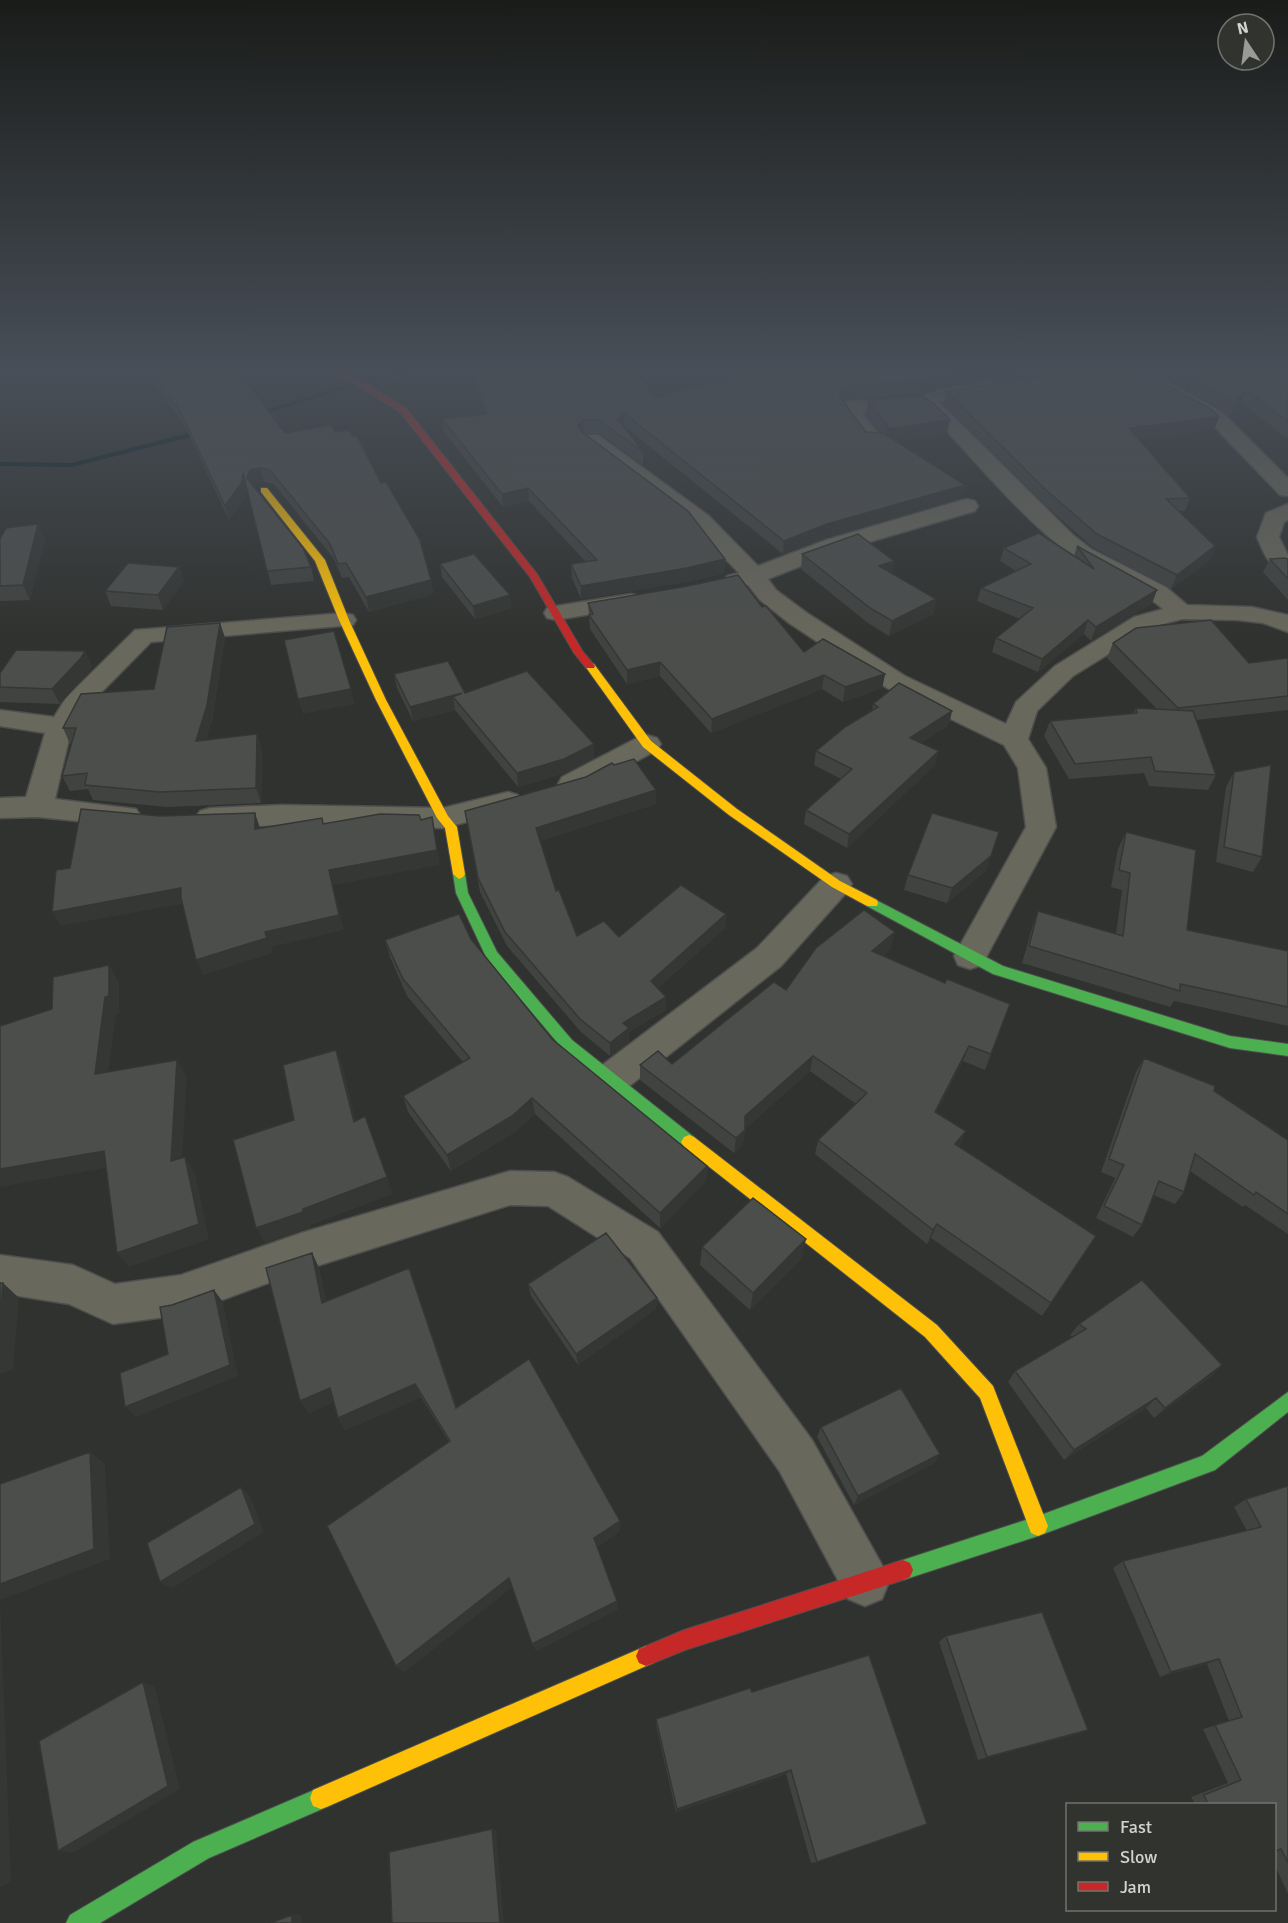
<svg xmlns="http://www.w3.org/2000/svg" width="1288" height="1923" font-family="Signika,sans-serif">
	<style>
		.lines { fill: none; stroke-linecap: round; stroke-linejoin: round }
		.stream { fill: #072020; fill-rule: evenodd }
		.street-casing { stroke: #4d4e4d; stroke-width: 3 }
		.fast-casing { stroke: #4d4e4d; stroke-width: 2 }
		.slow-casing { stroke: #4d4e4d; stroke-width: 2 }
		.jam-casing { stroke: #4d4e4d; stroke-width: 2 }
		.street { fill: #69685c; fill-rule: evenodd }
		.fast { fill: #4caf50; fill-rule: evenodd }
		.slow { fill: #ffc107; fill-rule: evenodd }
		.jam { fill: #c62828; fill-rule: evenodd }
		.wall { fill: #414341 }
		.shaded-wall { fill: #353735 }
		.building { fill: #4c4e4c; stroke: #353735; stroke-width: 1.5 }
	</style>
	<rect width="100%" height="100%" fill="#30322f"/>
	<g class="lines">
		<!-- stream -->
		<path class="stream" d="M405,371H418L352,387L257,416L251,415L348,384Z
			M204,429H207V433L72,467L0,466V462L72,463Z"/>
		<defs>
			<path id="street" d="M1106,371H1133L1172,384L1222,412L1288,478V496L1280,495L1208,420L1158,392L1109,375Z
				M989,382L996,384L998,388L996,392L939,402L1073,535L1091,549L1166,587L1187,605L1252,607L1288,615V632L1263,623L1237,620L1182,619L1152,627L1073,676L1037,711L1028,739L1046,768L1056,827L982,965L970,969L958,965L954,956L1026,827L1018,768L1004,745L887,688L789,623L760,600L748,585L735,588L727,586L723,581L727,576L739,573L693,526L581,439L584,435H598L709,516L758,566L826,540L959,501L967,499L975,501L978,506L975,511L842,550L768,579L776,590L807,613L905,676L1006,724L1016,702L1055,666L1134,617L1163,609C1136,585 1100,578 1072,556C1020,516 977,463 932,415L918,406L862,412L883,440L880,444H866L839,407L842,403L849,401L917,398L942,389Z
				M1288,504V520L1284,522L1279,537L1288,555V573C1269,568 1264,554 1257,537L1266,513Z
				M631,594L639,596L643,601L639,606L556,620L547,618L544,613L547,608L556,606Z
				M344,613L353,615L356,620L353,625L151,642L86,708L69,739L55,799L136,809L141,816L136,823L126,826L38,817L0,818V798L26,797L45,733L0,726V710L54,717L66,698L135,630Z
				M647,735L657,738L661,744L657,750L582,791L572,793L562,791L558,784L562,777L637,738Z
				M508,792L518,795L523,802L518,809L443,828L281,825L210,828L200,825L195,818L200,811L210,808L281,805L443,808Z
				M836,873L847,876L852,884L847,892L781,966L623,1091L610,1095L597,1091L592,1080L597,1069L757,948L825,876Z
				M510,1171L554,1172L568,1177L658,1232L812,1440L882,1565L889,1582L882,1599L865,1606L848,1599L780,1472L630,1258L548,1206L510,1205L301,1271L181,1315L113,1324L69,1304L0,1293V1255L73,1265L115,1284L181,1275L301,1233Z"/>
			<path id="fast" d="M459,869L465,874L468,893L497,952L572,1040L694,1137L697,1142L694,1147L689,1149L684,1147L562,1048L487,959L456,893L453,874Z
				M872,898L1003,966L1230,1036L1288,1044V1056L1230,1048L993,974L867,906L866,903L867,900Z
				M1288,1392V1412L1215,1470L1038,1536L903,1580L896,1577L893,1570L896,1563L903,1560L1038,1516L1202,1456Z
				M321,1787L329,1790L332,1798L329,1806L209,1858L100,1923H66L70,1915L193,1842Z"/>
			<path id="slow" d="M261,488H267L325,560L349,620L386,700L448,816L457,827L465,874L463,877L459,879L453,874L445,828L437,818L376,700L339,620L315,561L261,492Z
				M590,663L594,664L651,741L737,809L840,881L877,900L878,903L877,906H867L832,887L729,815L643,747L585,666Z
				M689,1135L694,1137L937,1325L993,1386L1048,1526L1045,1533L1038,1536L1031,1533L980,1398L925,1337L684,1147L681,1142L684,1137Z
				M646,1646L653,1649L656,1656L653,1663L329,1806L321,1809L313,1806L310,1798L313,1790Z"/>
			<path id="jam" d="M327,371H337L367,384L406,408L537,574L583,652L595,666L594,668H586L574,653L530,577L400,412L361,388Z
				M903,1560L910,1563L913,1570L910,1577L903,1580L685,1650L646,1666L639,1663L636,1656L639,1649L684,1630Z"/>
		</defs>
		<!-- street casing -->
		<use href="#street" class="street-casing"/>
		<!-- fast casing -->
		<use href="#fast" class="fast-casing"/>
		<!-- slow casing -->
		<use href="#slow" class="slow-casing"/>
		<!-- jam casing -->
		<use href="#jam" class="jam-casing"/>
		<!-- street -->
		<use href="#street" class="street"/>
		<!-- fast -->
		<use href="#fast" class="fast"/>
		<!-- slow -->
		<use href="#slow" class="slow"/>
		<!-- jam -->
		<use href="#jam" class="jam"/>
	</g>
	<!-- wall -->
	<path class="wall" d="M147,371H237L285,433L335,432L352,436L381,483L431,580L433,594L369,612L349,577L342,578L334,559L274,484L264,482L254,484V485L311,567L314,581L271,585L247,488L246,496L229,520L185,426L149,376Z
		M472,371H636L655,398L751,371H1051L942,387L922,393L849,399L843,401L866,432L880,433L866,414L868,400L947,434L896,441L962,498L825,538L783,554L624,426L643,452V465L599,433H584L725,559L724,573L687,582L581,599L572,578L571,564L586,562L529,501L503,507L444,432L442,419L485,414Z
		M1140,371H1211L1166,380Z
		M1288,371V439L1241,402L1229,416L1189,391L1194,379Z
		M946,391L1219,417L1214,430L1139,439L1190,498L1185,511H1178L1215,546L1210,560L1171,589L1092,547L1044,504L944,404Z
		M38,524L45,539L30,600L0,601V539Z
		M1077,546L1157,590L1152,603L1091,641L1084,634L1038,672L992,652L996,638L1020,619L977,601L981,588L1016,571L1000,561L1004,548L1074,556Z
		M802,554L894,561L891,573L936,599L933,614L889,636L868,623L801,569Z
		M1270,559H1288V600L1263,572Z
		M440,564L510,595L511,608L475,619L442,577Z
		M179,567L184,581L163,610L111,606L105,591Z
		M588,603L762,607L804,652L885,674L882,688L843,702L822,689L711,733L660,676L627,684L590,629Z
		M220,623L225,638L212,720L206,740L262,749L261,803L167,807L93,800L88,789L70,791L62,776L71,744H70L63,728L154,689Z
		M1113,643L1249,663L1288,658V710L1196,720L1216,775L1208,790L1149,786L1144,773L1069,779L1044,736L1050,721L1133,714L1136,708L1157,709L1107,658Z
		M85,651L92,666L88,673L60,704L0,702V673Z
		M394,674L465,693L594,758L565,773L518,787L455,710L413,721L397,688Z
		M873,704L949,725L921,743L935,765L847,848L804,824L806,810L841,779L814,765L816,751L872,711Z
		M1234,772L1262,857L1253,872L1216,862L1226,787Z
		M656,804L540,841L556,891L577,936L619,937L726,914L725,928L658,988L666,1010L629,1032V1042L610,1056L581,1032L507,946L480,892L467,825Z
		M1126,832L1187,930L1288,951V1026L1174,1001L1170,1007L1022,963L1032,928L1038,911L1116,934L1122,890L1111,887L1118,849Z
		M986,871L947,903L904,890L908,875Z
		M471,939L552,1039L707,1166L706,1181L660,1228L535,1114L515,1132L451,1171L408,1112L403,1096L463,1062L407,996L390,957L385,940Z
		M891,948L882,956L991,1054L985,1070L963,1061L936,1113L959,1147L1096,1236L1042,1316L931,1238L927,1244L815,1154L818,1140L856,1104L810,1071L745,1129L743,1144L734,1153L640,1080V1065L672,1064L786,990Z
		M1144,1058L1214,1091L1288,1140V1234L1245,1205L1243,1207L1190,1171L1184,1192L1175,1204L1154,1195L1142,1225L1133,1237L1096,1218L1115,1178L1101,1172L1136,1072Z
		M702,1247L802,1258L750,1310L700,1265Z
		M312,1253L319,1268L326,1301L409,1268L457,1408L620,1531L597,1547L618,1609L536,1651L512,1587L404,1672L396,1666L449,1442L421,1397L345,1430L338,1418L333,1402L309,1413Z
		M528,1284L657,1298L656,1309L578,1365L531,1296Z
		M1079,1324L1222,1365L1211,1376L1154,1418L1146,1408L1064,1460L1008,1382L1015,1371L1073,1337L1070,1335Z
		M821,1427L940,1454L934,1463L854,1505L817,1437Z
		M1288,1486V1894L1275,1866V1804H1195L1191,1797L1228,1783L1203,1729L1229,1721L1207,1664L1160,1677L1113,1568L1123,1561L1247,1531L1234,1507L1246,1499Z
		M946,1636L1088,1730L1077,1734L978,1760L939,1642Z
		M752,1692L927,1824L817,1862L811,1863L786,1774L676,1812L656,1725V1719Z"/>
	<!-- shaded-wall -->
	<path class="shaded-wall" d="M967,371H1051L942,387L922,393L924,380L944,374Z
		M1169,371H1211L1166,380Z
		M851,386L849,399L840,402L839,396L842,389Z
		M1246,390L1241,402L1229,416L1234,403Z
		M624,413V426L618,432V419Z
		M1219,417L1214,430L1125,440L1129,428Z
		M583,420L584,433L579,439L578,426Z
		M950,420L947,434L884,442L886,429Z
		M260,468L264,482L254,484L251,491L247,478L250,470Z
		M243,473L247,487L246,496L229,520L225,506Z
		M965,485L962,498L825,538L783,554L784,541L827,524Z
		M528,488L529,501L503,507L502,494Z
		M38,524L45,539L30,600L23,585Z
		M1215,546L1210,560L1171,589L1177,575Z
		M725,559L724,573L687,582L581,599V586Z
		M894,561L891,575L879,566Z
		M179,567L184,581L163,610L158,595Z
		M431,580L433,594L369,612L366,597Z
		M1157,590L1152,603L1091,641L1096,627Z
		M510,595L511,608L475,619L473,606Z
		M936,599L933,614L889,636L892,621Z
		M1088,620L1084,634L1038,672L1042,659Z
		M220,623L225,638L212,720L202,756L196,741Z
		M85,651L92,666L88,673L60,704L52,689Z
		M660,662V676L627,684V670Z
		M885,674L882,688L843,702L845,687Z
		M824,675L822,689L711,733L712,719Z
		M351,689L355,704L303,714L298,699Z
		M462,693L453,697L455,710L413,721L410,707Z
		M952,711L949,725L907,753L910,738Z
		M257,734L262,749L261,803L256,788Z
		M594,744V758L565,773L518,787L517,773Z
		M939,751L935,765L847,848L849,834Z
		M656,790V804L537,842L536,828Z
		M255,813L260,828L255,829Z
		M432,817L440,865L333,885L344,930L271,947L273,953L203,975L196,960L265,932L329,870Z
		M991,856L986,871L947,903L952,888Z
		M181,888L187,903L61,926L52,912Z
		M726,914L725,928L651,994V981Z
		M895,932L891,948L868,967L872,951Z
		M109,965L119,982V1014H116L106,1090L95,1074Z
		M666,997V1010L629,1032V1042L610,1056V1043L623,1023Z
		M969,1046L963,1061L929,1127L935,1112Z
		M336,1050L343,1067L360,1139L354,1122Z
		M813,1056L810,1071L743,1131L745,1116Z
		M177,1060L187,1077L181,1177L171,1161Z
		M532,1098L535,1114L515,1132L451,1171L447,1155Z
		M745,1130L743,1144L734,1153L736,1138Z
		M966,1131L960,1146L949,1159L955,1144Z
		M104,1151L116,1166L0,1187V1169Z
		M185,1157L195,1173L209,1239L129,1267L117,1253Z
		M707,1166L706,1181L660,1228V1213Z
		M387,1177L393,1194L311,1225V1228L265,1243L256,1228Z
		M937,1224L931,1238L927,1244L933,1230Z
		M806,1239L802,1258L750,1310L753,1293Z
		M312,1253L319,1268L329,1317L322,1303Z
		M3,1283L19,1298L13,1370L0,1374V1317Z
		M214,1290L223,1302L238,1376L136,1417L125,1407L230,1365Z
		M657,1298L656,1309L578,1365L576,1354Z
		M1222,1365L1211,1376L1154,1418L1165,1408Z
		M415,1384L421,1397L345,1430L338,1418Z
		M330,1388L337,1400L309,1413L300,1401Z
		M1156,1398L1146,1408L1064,1460L1074,1450Z
		M90,1452L105,1464L110,1559L0,1600L11,1882L0,1887V1584Z
		M940,1454L934,1463L854,1505L858,1496Z
		M241,1487L250,1496L264,1532L171,1589L160,1582Z
		M620,1521V1531L595,1548L594,1538Z
		M509,1578L513,1587L404,1672L396,1666Z
		M617,1601L618,1609L536,1651L532,1644Z
		M1219,1659L1207,1664L1160,1677L1171,1672Z
		M143,1682L155,1687L180,1789L73,1853L58,1851Z
		M1088,1730L1077,1734L978,1760L987,1757Z
		M791,1770L786,1774L676,1812L677,1809Z
		M492,1829L496,1830L504,1923H500Z
		M292,1915H301L302,1923H292Z"/>
	<!-- building -->
	<path class="building" d="M151,371H237L285,433L331,425L335,432L349,430L352,436H357L381,483L386,482L420,540L431,580L366,597L346,563L338,564L330,544L270,470L260,468L250,470L247,478L303,548L311,567L267,571L243,473L242,482L225,506L181,413Z
		M474,371H636L655,398L751,371H967L944,374L924,380L851,386L842,389L839,396L866,432L883,433L965,485L827,524L784,541L624,413L618,419L643,452L599,420H583L578,426L582,432L688,511L725,559L687,568L581,586L571,564L597,560L528,488L502,494L442,419L487,414Z
		M1082,371H1129L1161,382L1211,409L1219,417L1129,428L1190,498L1166,499L1215,546L1177,575L1097,534L1047,491L946,391Z
		M1232,371H1288V422L1246,390L1234,403L1194,379Z
		M922,396L933,403L950,420L886,429L887,425L868,400Z
		M38,524L23,585L0,586V539L6,528Z
		M1039,533L1094,569L1077,546L1157,590L1096,627L1088,620L1042,659L996,638L1033,608L981,588L1031,564L1004,548Z
		M858,534L894,561L879,566L936,599L892,621L870,608L802,554Z
		M474,554L510,595L473,606L440,564Z
		M1284,558L1288,559V579L1270,559Z
		M128,563L179,567L158,595L105,591Z
		M738,575L762,607L766,606L804,652L823,639L885,674L845,687L824,675L712,719L660,662L627,670L589,615L593,614L588,603L688,586Z
		M1211,620L1249,663L1288,658V696L1178,708L1113,643L1136,628Z
		M220,623L207,705L196,741L257,734L256,788L160,792L85,785L87,773L62,776L76,728H63L81,694L154,689L167,627Z
		M334,631L351,689L298,699L284,640Z
		M16,650L85,651L81,658L52,689L0,687V673Z
		M448,661L465,693L527,671L594,744L564,759L517,773L453,697L462,693L410,707L394,674Z
		M899,683L952,711L910,738L939,751L849,834L806,810L852,769L816,751L845,727L878,707L873,704Z
		M1136,708L1193,711L1216,775L1155,771L1151,757L1075,764L1050,721L1137,713Z
		M634,759L656,790L536,828L556,891L559,890L577,936L604,921L619,937L681,885L726,914L651,981L666,997L623,1023L629,1028L610,1043L580,1019L505,932L478,878L465,811L586,777L612,763L614,765Z
		M1271,765L1262,857L1224,847L1234,772Z
		M81,809L160,816L255,813V829L322,818L323,824L380,814L419,815L421,820L432,817L437,850L329,870L339,915L265,932L267,938L196,960L181,898V888L52,912L56,870L70,868Z
		M932,813L999,832L991,856L952,888L908,875Z
		M1126,832L1196,850L1187,930L1288,951V1007L1180,984V991L1029,946L1038,911L1123,936L1130,873L1119,870Z
		M864,910L895,932L872,951L945,983L947,979L1010,1004L991,1054L969,1046L935,1112L966,1131L955,1144L1096,1236L1051,1303L937,1224L933,1230L818,1140L867,1093L813,1056L745,1116V1130L736,1138L640,1065L658,1051L672,1064L774,982L786,990L816,948Z
		M459,914L471,939L552,1039L707,1166L660,1213L532,1098L512,1116L447,1155L403,1096L470,1058L403,979L385,940Z
		M109,965V996L105,997L95,1074L177,1060L171,1161L185,1157L199,1224L117,1253L104,1151L0,1169V1026L52,1009L53,977Z
		M336,1050L354,1122L365,1116L387,1177L303,1209V1212L256,1228L233,1140L294,1120L283,1065Z
		M1144,1058L1215,1086L1214,1091L1288,1140V1214L1256,1192L1254,1195L1195,1154L1184,1192L1159,1181L1142,1225L1104,1206L1124,1165L1109,1159Z
		M753,1198L806,1239L753,1293L702,1247Z
		M606,1233L657,1298L576,1354L528,1284Z
		M312,1253L322,1303L409,1268L456,1408L529,1359L620,1521L594,1538L617,1601L532,1644L509,1578L396,1666L327,1526L450,1441L415,1384L338,1418L330,1388L300,1401L266,1268Z
		M1142,1280L1222,1365L1165,1408L1156,1398L1074,1450L1015,1371L1086,1329L1079,1324Z
		M0,1283H3L0,1317Z
		M214,1290L230,1365L125,1407L120,1373L168,1354L160,1307L172,1305Z
		M901,1388L940,1454L858,1496L821,1427Z
		M90,1452L94,1549L0,1584V1484Z
		M1288,1486V1863L1281,1849L1275,1851V1804H1208L1204,1795L1241,1780L1215,1725L1242,1717L1219,1659L1171,1672L1123,1561L1261,1527L1246,1499Z
		M241,1487L255,1524L160,1582L147,1543Z
		M1042,1612L1088,1730L987,1757L946,1636Z
		M869,1655L927,1824L817,1862L791,1770L677,1809L656,1719L750,1688L752,1692Z
		M143,1682L168,1786L58,1851L39,1741Z
		M492,1829L500,1923H392L389,1852Z
		M292,1915V1923H270Z"/>
	<!-- sky -->
	<linearGradient id="sky" x2="0" y2="1"><stop stop-color="#1a1c1a"/><stop offset="0.58" stop-color="#484f58"/><stop offset="1" stop-color="#484f58" stop-opacity="0"/></linearGradient>
	<rect width="1288" height="640" fill="url(#sky)"/>
	<!-- legend -->
	<rect x="1066" y="1803" width="210" height="108" fill="#30332e" stroke="#71736f" stroke-width="1.5"/>
	<rect x="1078" y="1822" width="30" height="9" fill="#4caf50" stroke="#71736f" stroke-width="1.5"/>
	<text x="1120" y="1833" font-size="18" fill="#d2d4d1">Fast</text>
	<rect x="1078" y="1852" width="30" height="9" fill="#ffc107" stroke="#71736f" stroke-width="1.5"/>
	<text x="1120" y="1863" font-size="18" fill="#d2d4d1">Slow</text>
	<rect x="1078" y="1882" width="30" height="9" fill="#c62828" stroke="#71736f" stroke-width="1.5"/>
	<text x="1120" y="1893" font-size="18" fill="#d2d4d1">Jam</text>
	<!-- north arrow -->
	<g transform="translate(1246 42) rotate(347)"><circle r="28" fill="#30332e" stroke="#71736f" stroke-width="1.5"/>
	<path d="M0-4.5L10 22L0 15L-10 22Z" fill="#999b98"/>
	<text y="-9" font-size="16" font-weight="bold" text-anchor="middle" fill="#d2d4d1">N</text>
	</g>
</svg>
